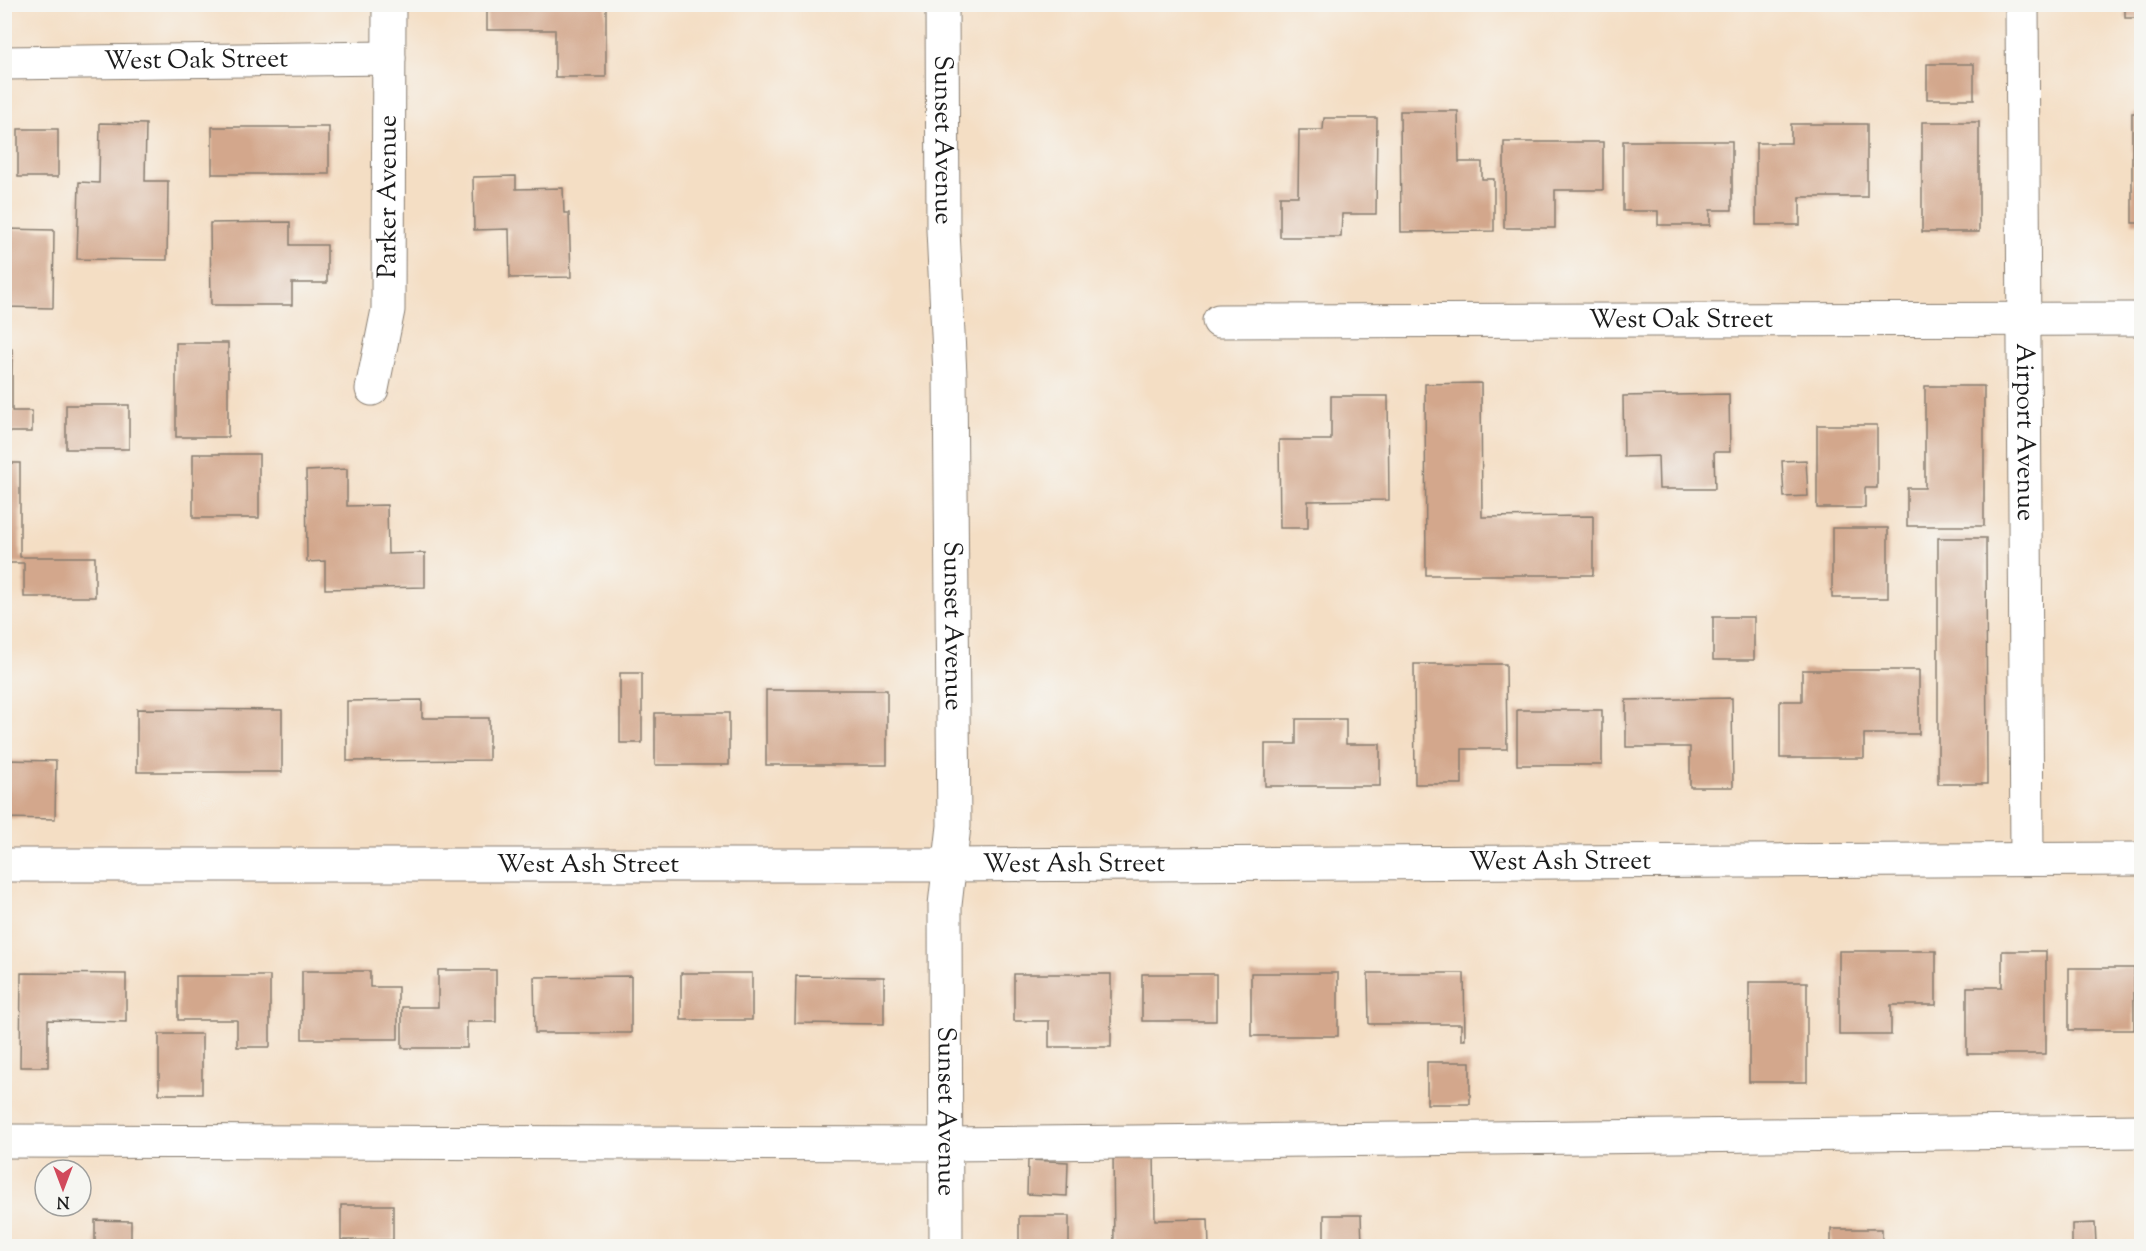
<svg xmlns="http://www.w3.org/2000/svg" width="2146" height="1251" font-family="'Sorts Mill Goudy',serif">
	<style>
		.building { fill: #d3a78c }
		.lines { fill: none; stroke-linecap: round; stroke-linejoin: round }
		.minor-casing { stroke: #887d70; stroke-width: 35 }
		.minor { stroke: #fff; stroke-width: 33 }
		.labels { text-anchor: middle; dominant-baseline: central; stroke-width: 6; stroke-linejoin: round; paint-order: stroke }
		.street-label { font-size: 26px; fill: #1c1c1c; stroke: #f6f6f2 }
	</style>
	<rect width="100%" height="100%" fill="#f6f6f2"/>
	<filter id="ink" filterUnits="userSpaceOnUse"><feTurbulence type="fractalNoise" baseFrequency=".0167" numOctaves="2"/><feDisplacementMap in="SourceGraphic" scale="12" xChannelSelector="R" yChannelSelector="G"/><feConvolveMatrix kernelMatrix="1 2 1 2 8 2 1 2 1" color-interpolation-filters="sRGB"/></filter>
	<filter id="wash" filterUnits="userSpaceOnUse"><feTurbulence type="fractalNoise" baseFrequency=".008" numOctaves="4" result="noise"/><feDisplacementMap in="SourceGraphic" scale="24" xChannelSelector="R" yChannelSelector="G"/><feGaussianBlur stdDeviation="1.35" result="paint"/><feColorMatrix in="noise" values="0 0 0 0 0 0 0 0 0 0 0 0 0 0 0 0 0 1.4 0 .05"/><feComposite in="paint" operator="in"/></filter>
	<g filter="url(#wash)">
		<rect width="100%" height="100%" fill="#f4dec4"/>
		<g id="blocks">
			<!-- building -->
			<path class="building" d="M487,4H606V77H555V30H487Z
				M2125,4H2142V18H2125Z
				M1927,64H1974V99H1927Z
				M1400,111H1458L1459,162H1482V179H1494V231L1401,232Z
				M2132,113H2142V223H2132Z
				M1324,118H1377L1376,214H1342L1341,237H1280V196H1298L1299,130H1323Z
				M1922,122H1979V232H1922Z
				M100,123L146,124L145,181H168L167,260L77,259L79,182L99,183Z
				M1791,124H1867V197H1800V225H1756V143H1791Z
				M212,127H329V174H212Z
				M18,129H58V177H18Z
				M1623,141H1732V210H1710V225H1658V211H1623Z
				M1504,142H1603V190H1555V228H1504Z
				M516,176V189L563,188L564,213H569L571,277L510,278L509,229L474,230L473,177Z
				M290,222V245H327V283H292V305H211L210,223Z
				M4,229L54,230L53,308L4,307Z
				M176,343H228V437H176Z
				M5,349H12V411H32V432H5Z
				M1481,383L1482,517L1593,516V575H1426L1425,384Z
				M1925,386H1984V526H1907V488H1925Z
				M1729,394L1730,452H1714L1715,489H1659L1658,456L1624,457L1623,396Z
				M1331,396H1388L1389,500L1308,501V528H1280L1279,440H1331Z
				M66,405H129V449H66Z
				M1817,425H1877V488H1865V508H1817Z
				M193,454H259V518H193Z
				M1806,460L1808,496L1784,497L1782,461Z
				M4,463H20V557H95V597H24V563H4Z
				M347,469V506L387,505L388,554L425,553V587L325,589V561L307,562L306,471Z
				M1832,528H1888V598H1832Z
				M1938,538H1986L1987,784H1938Z
				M1713,617H1754V660H1713Z
				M1414,664H1506L1507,749H1462V784H1415Z
				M1802,670H1919V734H1864V758H1780V701H1802Z
				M620,673H642V743H620Z
				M766,690H887V765H766Z
				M1732,698L1733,787H1690V747H1626V700Z
				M422,700V718H489V760L347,761V701Z
				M137,709L282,710V772H137Z
				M1517,710H1602V765H1517Z
				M655,713H729V765H655Z
				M1296,719H1346V744H1380V786H1265V744H1296Z
				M4,760L56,761L55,819L4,818Z
				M1839,951H1936V1005H1891V1035H1839Z
				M2002,951H2046V1054H1967V987H2002Z
				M2069,968H2134V1030H2069Z
				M438,970H496V1022H467V1048H402V1007H438Z
				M302,971H370V987H398V1039H302Z
				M21,973L126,974V1022L48,1020V1067H20Z
				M681,973H752V1020H681Z
				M1251,973H1338V1036H1251Z
				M1368,973H1464L1465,1040H1461V1024H1369Z
				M1014,974H1111V1047H1049V1021H1014Z
				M1142,974H1216V1021H1142Z
				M178,976H270V1047H237V1020H178Z
				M631,976V1033H535L534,977Z
				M796,976L884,977V1024L795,1023Z
				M1749,982H1807V1082H1749Z
				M159,1034H202V1094H159Z
				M1427,1062H1470V1104H1427Z
				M1113,1151H1154L1155,1220L1208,1219L1209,1246H1114Z
				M1028,1160L1068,1162L1067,1196L1027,1194Z
				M341,1205H393V1240H341Z
				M1324,1215H1361L1362,1246H1324Z
				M1019,1216H1069V1246H1019Z
				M95,1220L131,1221V1246H95Z
				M2095,1223L2096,1243H2142V1246H2072V1224Z
				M1831,1229H1882V1246H1831Z"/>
		</g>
	</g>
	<g filter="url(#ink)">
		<use href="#blocks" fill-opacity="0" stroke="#887d70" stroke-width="1.5"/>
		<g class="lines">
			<defs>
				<g id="minor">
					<path id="s1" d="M942,4L943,230L950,375L954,826L945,905L946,1246"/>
					<path id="s2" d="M2022,4L2027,858"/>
					<path id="s3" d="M4,63L389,58"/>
					<path id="s4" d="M1219,321L2142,319"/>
					<path id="s5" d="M372,389L388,310L389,4"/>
					<path id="s6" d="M4,865H949L2142,859"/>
					<path d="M4,1141L946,1144L2142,1131"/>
				</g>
			</defs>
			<!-- minor casing -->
			<use href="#minor" class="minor-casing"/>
			<!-- minor -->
			<use href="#minor" class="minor"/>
		</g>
	</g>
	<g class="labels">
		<!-- street labels -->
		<g class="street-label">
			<text stroke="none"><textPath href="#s3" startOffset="192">West Oak Street</textPath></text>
			<text stroke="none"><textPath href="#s1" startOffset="136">Sunset Avenue</textPath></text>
			<text stroke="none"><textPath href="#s5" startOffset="194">Parker Avenue</textPath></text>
			<text stroke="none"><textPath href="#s4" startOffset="462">West Oak Street</textPath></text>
			<text stroke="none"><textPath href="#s2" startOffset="428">Airport Avenue</textPath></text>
			<text stroke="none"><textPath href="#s1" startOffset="622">Sunset Avenue</textPath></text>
			<text stroke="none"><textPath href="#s6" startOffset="1556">West Ash Street</textPath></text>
			<text stroke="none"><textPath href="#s6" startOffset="1070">West Ash Street</textPath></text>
			<text stroke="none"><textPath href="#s6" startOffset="584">West Ash Street</textPath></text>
			<text stroke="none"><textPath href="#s1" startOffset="1108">Sunset Avenue</textPath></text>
		</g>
	</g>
	<!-- margin -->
	<rect width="2146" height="1251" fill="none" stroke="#f6f6f2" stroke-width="24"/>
	<!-- north arrow -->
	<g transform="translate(63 1188) rotate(180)"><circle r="28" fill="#f6f6f2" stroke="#9f9f9c" stroke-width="1.5"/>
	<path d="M0-4.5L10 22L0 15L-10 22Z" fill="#d1495b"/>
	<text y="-9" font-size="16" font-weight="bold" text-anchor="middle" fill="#1c1c1c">N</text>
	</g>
</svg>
